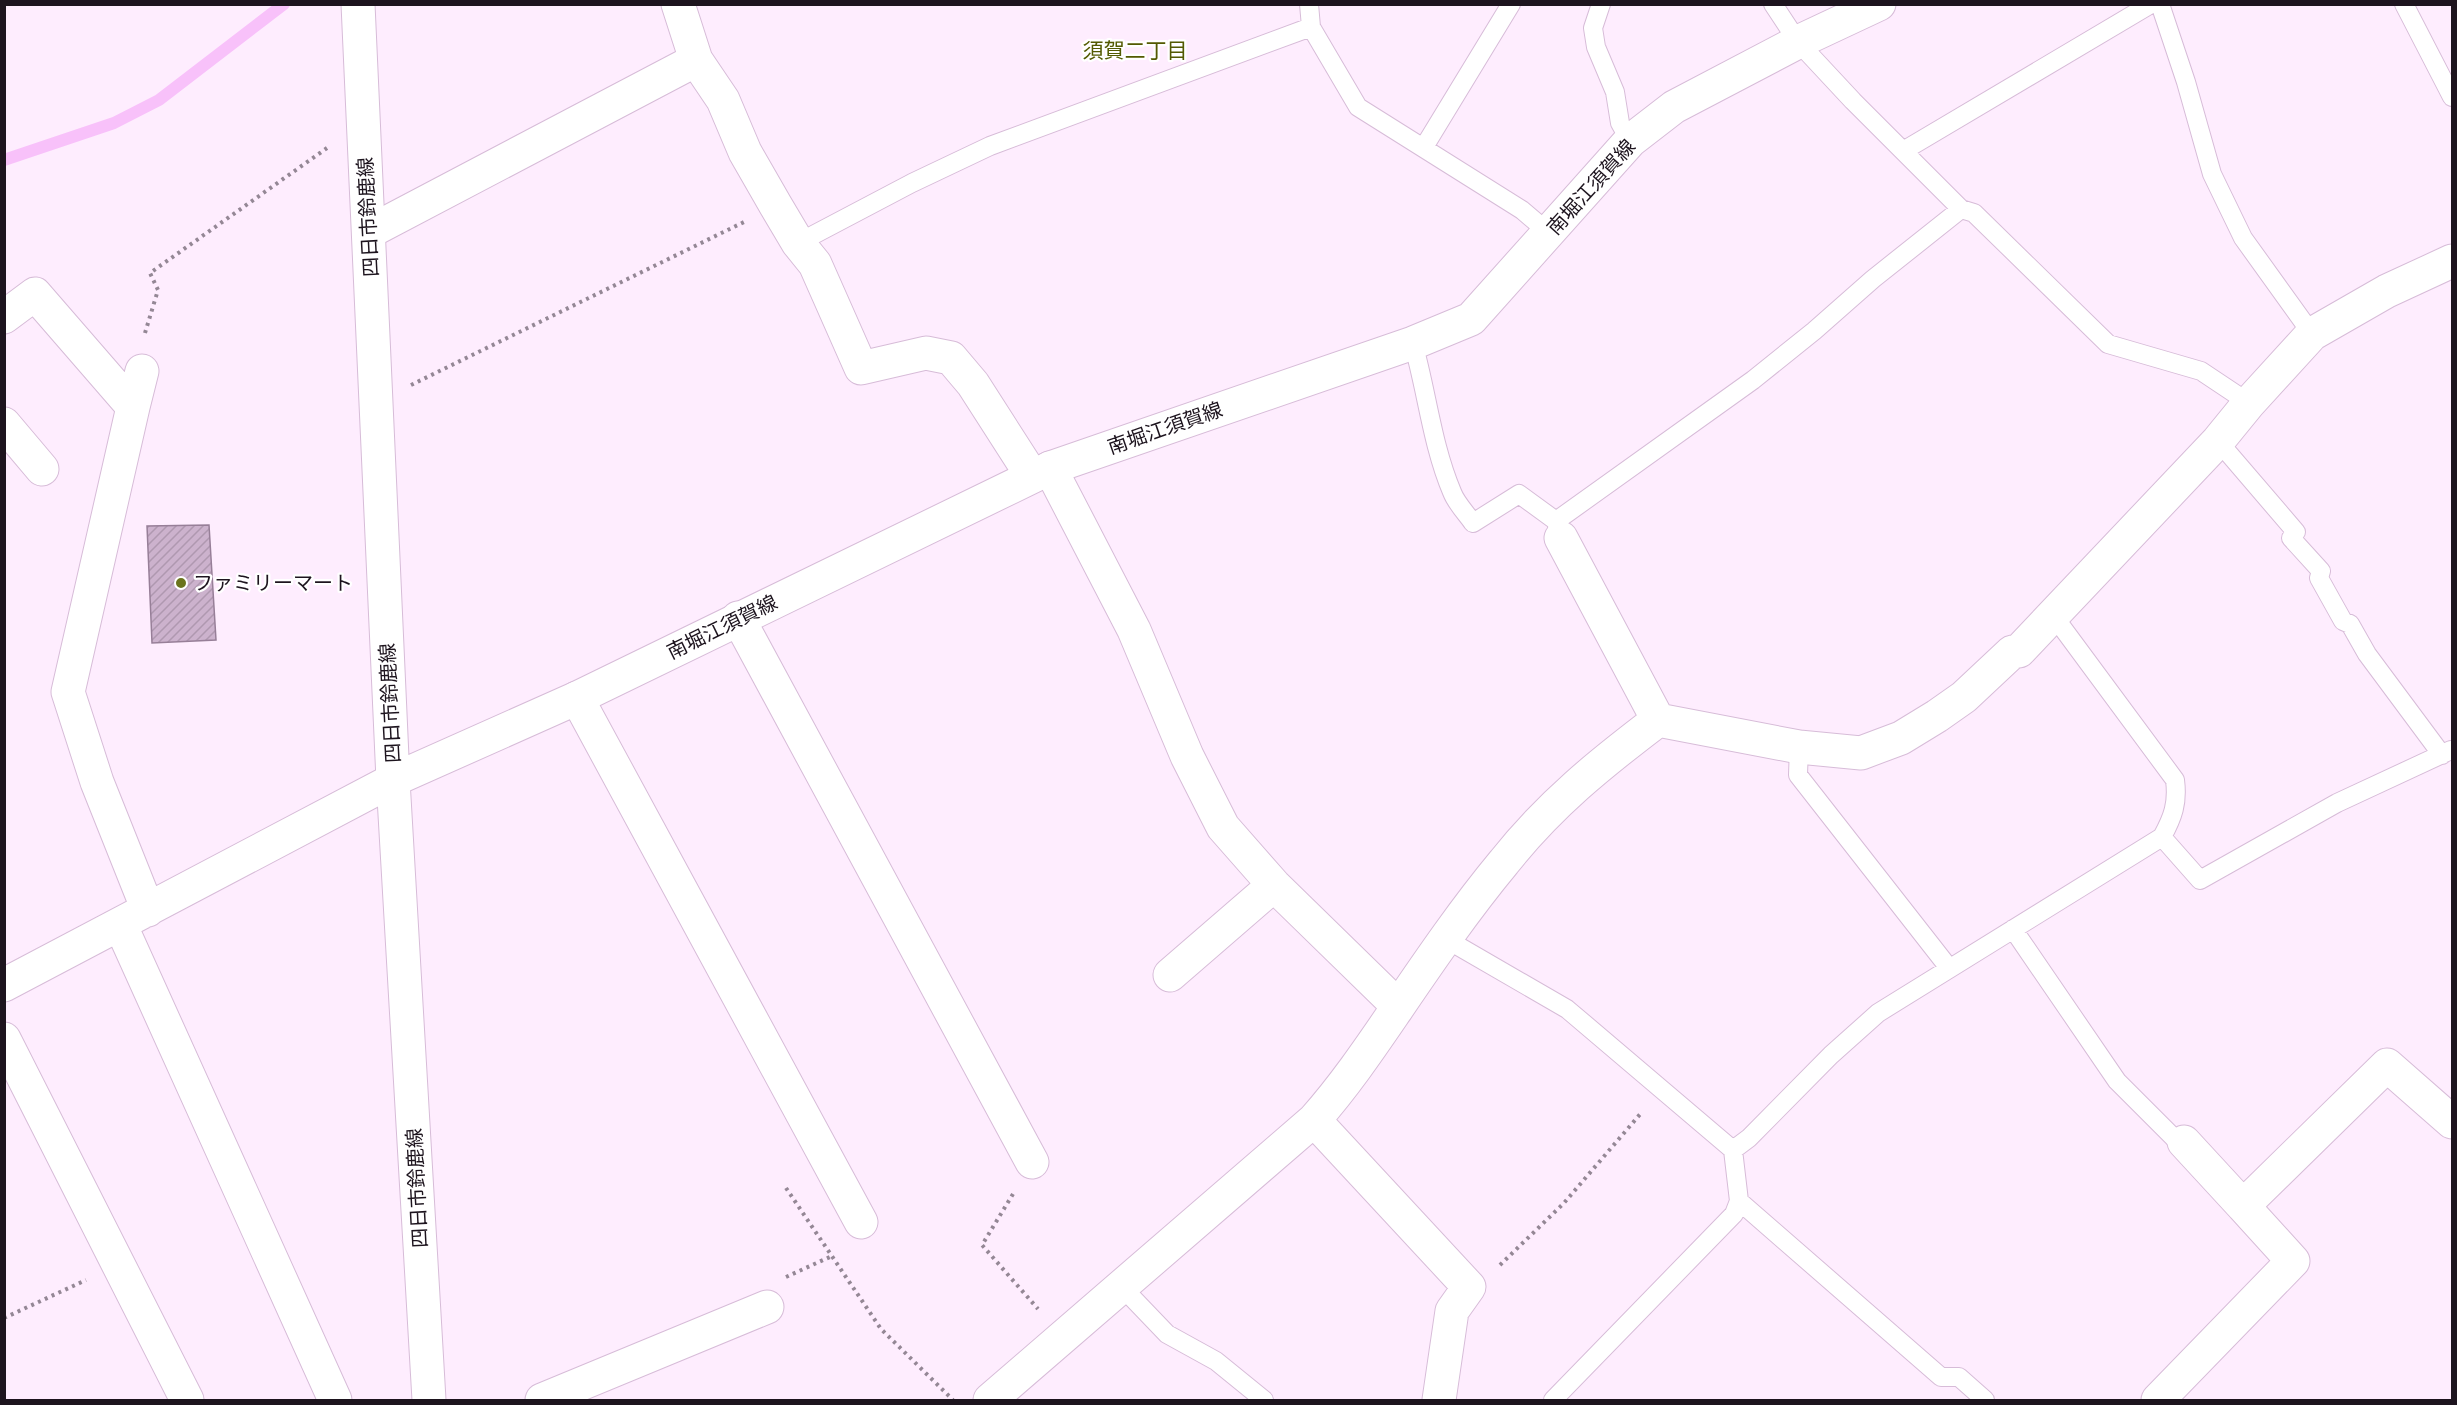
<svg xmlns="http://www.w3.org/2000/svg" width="2457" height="1405" font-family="'Fira Sans Condensed','Noto Sans JP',sans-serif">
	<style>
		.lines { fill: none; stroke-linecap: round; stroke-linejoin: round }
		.stream { stroke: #f8c1fa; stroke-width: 12 }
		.building { fill: url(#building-hatch); stroke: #977f98; stroke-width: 1.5 }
		.service-casing { stroke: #d7bcd8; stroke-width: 20 }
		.minor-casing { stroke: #d7bcd8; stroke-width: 35 }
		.secondary-casing { stroke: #d7bcd8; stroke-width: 35 }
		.path { stroke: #948795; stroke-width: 4; stroke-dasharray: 3 4.5; stroke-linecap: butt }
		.service { stroke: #fff; stroke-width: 18 }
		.minor { stroke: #fff; stroke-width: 33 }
		.secondary { stroke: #fff; stroke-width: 33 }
		.poi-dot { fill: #6b741d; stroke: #fff; stroke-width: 2 }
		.labels { text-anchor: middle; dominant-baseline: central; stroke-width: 4.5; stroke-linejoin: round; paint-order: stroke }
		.street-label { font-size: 20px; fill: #1d141e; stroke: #fff }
		.poi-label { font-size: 20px; fill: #1d141e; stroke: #fff; text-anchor: start }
		.neighbourhood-label { font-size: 21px; fill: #535a02; stroke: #fff }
	</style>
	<defs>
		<pattern id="building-hatch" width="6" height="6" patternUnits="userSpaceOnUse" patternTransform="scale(1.5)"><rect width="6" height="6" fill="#ccb2cd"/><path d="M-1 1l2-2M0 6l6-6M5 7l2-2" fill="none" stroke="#af98b0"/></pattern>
	</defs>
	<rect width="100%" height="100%" fill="#feedfe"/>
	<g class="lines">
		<!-- stream -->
		<path class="stream" d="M4,160L114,123L159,100L284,4"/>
	</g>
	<!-- building -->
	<path class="building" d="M209,525L216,640L152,643L147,526Z"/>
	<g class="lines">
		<defs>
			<path id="service" d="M1309,4L1311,27
				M1601,4L1593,28L1596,47L1615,92L1620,123L1630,141
				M1773,4L1798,42L1853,101L1961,209L1974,213L2108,344L2201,371L2249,403
				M2160,4L2186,82L2212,174L2243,238L2312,334
				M2404,4L2452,97
				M1424,147L1511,4
				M1903,151L2151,4
				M798,243L912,183L990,146L1311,27L1358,107L1522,210L1549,233
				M1413,343C1427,392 1432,445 1452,492C1456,503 1466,513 1473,523L1519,494L1556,521L1559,533
				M2218,441L2296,532L2291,538L2321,571L2319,578L2343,621L2350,624L2367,654L2442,755
				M1556,521L1753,380L1814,331L1873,279L1961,209
				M1799,747L1798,775L1949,968
				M2162,837L2200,880L2337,803L2451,750
				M2013,929L2117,1081L2176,1140L2184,1142
				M1446,939L1567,1009L1733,1150L1739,1201L1941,1377H1959L1985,1400
				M1733,1150L1749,1138L1831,1055L1878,1013L2162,837C2173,817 2178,803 2175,780L2053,615
				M1121,1286L1167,1334L1216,1361L1264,1400
				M1553,1400L1734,1214L1739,1201"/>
			<path id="minor" d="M678,4L696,60L723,100L745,152L776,206L798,243L815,264L861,368L926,353L951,358L973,384L1032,476
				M369,232L696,60
				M4,317L35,294L133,407L68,692L97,782L148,910
				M133,407L142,371
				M4,424L42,469
				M1050,468L1134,630L1187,756L1223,827L1274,885L1398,1006
				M1561,538L1658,720
				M738,618L1032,1162
				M577,698L861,1222
				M120,924L335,1400
				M1170,975L1274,885
				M4,985L393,780
				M4,1039L187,1400
				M1314,1120L1469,1287L1452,1311L1439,1400
				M2184,1142L2243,1206
				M542,1400L767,1307
				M990,1400L1314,1120C1345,1085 1370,1048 1396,1010C1430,960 1465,909 1504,862C1550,804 1600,764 1658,720L1799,747L1861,753L1901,738L1937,716L1964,697L2012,652L2019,651L2218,441L2249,403L2312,334L2387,291L2452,261
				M2158,1400L2293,1261L2243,1206L2387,1065L2452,1122"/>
			<path id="secondary" d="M358,4L393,780L429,1400
				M393,780L577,698L1050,468L1413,343L1471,319L1630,141L1674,107L1798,42L1879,4"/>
		</defs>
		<!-- service casing -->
		<use href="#service" class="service-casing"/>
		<!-- minor casing -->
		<use href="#minor" class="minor-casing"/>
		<!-- secondary casing -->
		<use href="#secondary" class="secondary-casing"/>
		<!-- path -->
		<path class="path" d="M145,333L158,290L150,273L327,148
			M411,385L744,222
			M786,1188L881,1329L953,1400
			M1013,1194L982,1245L1038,1309
			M1500,1265L1564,1203L1642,1112
			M786,1277L832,1256
			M4,1318L86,1280"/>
		<!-- service -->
		<use href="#service" class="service"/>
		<!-- minor -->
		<use href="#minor" class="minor"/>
		<!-- secondary -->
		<use href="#secondary" class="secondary"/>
	</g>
	<!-- markers -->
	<circle class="poi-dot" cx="181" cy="583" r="6"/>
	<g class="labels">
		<!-- street labels -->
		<g class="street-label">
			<text transform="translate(1591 187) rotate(-48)">南堀江須賀線</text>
			<text transform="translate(368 217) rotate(-93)">四日市鈴鹿線</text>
			<text transform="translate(1165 428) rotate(-19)">南堀江須賀線</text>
			<text transform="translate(722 627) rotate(-26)">南堀江須賀線</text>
			<text transform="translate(390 703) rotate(-93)">四日市鈴鹿線</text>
			<text transform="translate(417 1188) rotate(-93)">四日市鈴鹿線</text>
		</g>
		<!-- poi labels -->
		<g class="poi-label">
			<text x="193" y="583">ファミリーマート</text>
		</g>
		<!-- neighbourhood labels -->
		<g class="neighbourhood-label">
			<text x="1135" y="51">須賀二丁目</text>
		</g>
	</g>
	<!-- border -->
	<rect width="2457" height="1405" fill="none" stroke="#1d141e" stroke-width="12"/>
</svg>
